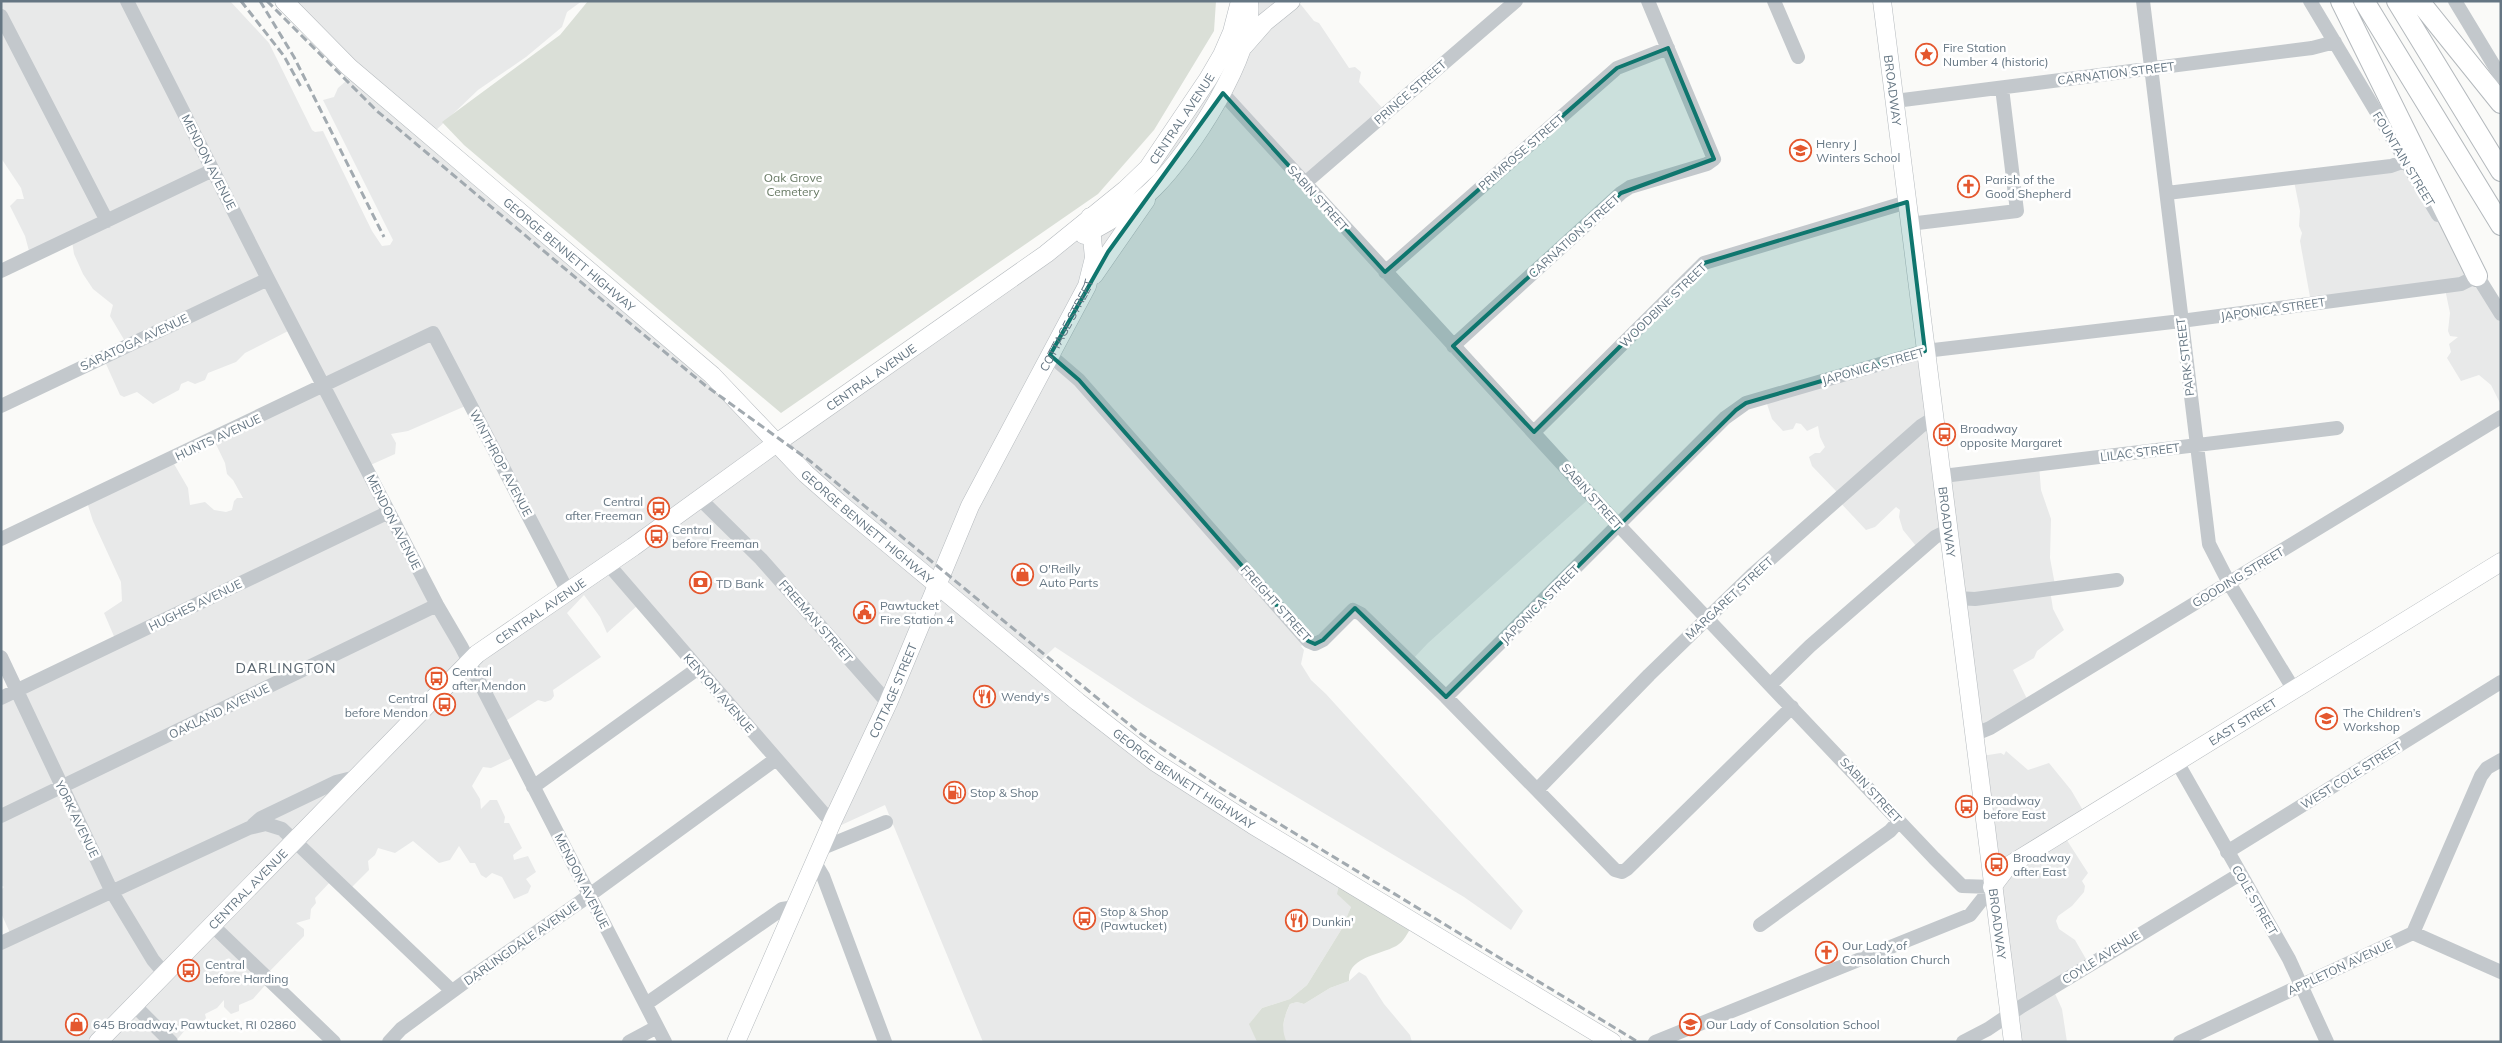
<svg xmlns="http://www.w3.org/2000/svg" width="2502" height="1043" font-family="Mulish,sans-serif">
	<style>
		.built { fill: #e8e9e9; fill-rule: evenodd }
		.green { fill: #dadfd7 }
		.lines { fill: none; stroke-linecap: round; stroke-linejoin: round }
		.major-casing { stroke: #b5babe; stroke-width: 19 }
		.highway-casing { stroke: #b4b9bd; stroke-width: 22 }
		.minor { stroke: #c3c8cc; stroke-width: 14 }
		.major { stroke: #fff; stroke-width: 18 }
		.highway { stroke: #fff; stroke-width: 20 }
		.rail { stroke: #a2aab0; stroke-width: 3; stroke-dasharray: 8 4; stroke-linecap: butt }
		.marked { fill: #0f766e; fill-opacity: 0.2; stroke: #0f766e; stroke-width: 4; stroke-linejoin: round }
		.labels { text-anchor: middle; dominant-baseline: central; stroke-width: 5; stroke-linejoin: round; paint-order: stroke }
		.poi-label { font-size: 12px; fill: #657683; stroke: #fff; text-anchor: start }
		.street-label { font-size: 12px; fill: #657683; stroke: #fff }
		.park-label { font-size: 12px; fill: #687a64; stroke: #fff }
		.neighbourhood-label { font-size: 14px; letter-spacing: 1px; fill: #57646e; stroke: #fff }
	</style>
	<rect width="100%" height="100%" fill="#fafaf8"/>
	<!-- built -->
	<path class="built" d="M1,1H230L269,43L312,130L315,132L323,131L372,231L382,246L390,245L393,240L323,100L334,97L338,88L354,74L283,1H582L567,12L562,27L526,57L478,90L431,135L775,436L1122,192L1188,100L1230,22V1H1298L1314,21L1319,23L1349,68L1355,67L1361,72L1359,82L1384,110L1303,180L1591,497L1428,643L1411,661L1355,610L1301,646L1304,650L1301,664L1311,680L1326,694L1523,911L1511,930L1464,897L1143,705L1055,647L1037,664L1084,707L1341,877L1351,907L1341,930L1307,985L1290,999L1262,1008L1250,1023L1257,1042H983L885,805L826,832L829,820L638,605L607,633L600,617L584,595L567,613L601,657L553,690L554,696L551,700L545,702L538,700L501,724L516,756L491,768L483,767L472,786L480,799L481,809L490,800H497L505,817L504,823H509L522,848L513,855L514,860L528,856L536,872L526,879L531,886L528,893L514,899L502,877L492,873L486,878L481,875L475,863H470L459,846L450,860L439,863L413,841L395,853L378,848L375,855L368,861L369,870L348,891L331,881L315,898L316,903L311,909L310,919L296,923L304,929V936L266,975L268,982L253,999L239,1005V1011L231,1014L224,1007V1000L217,1008L205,1014L206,1018L201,1025L191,1023L175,1042H1V940L11,935L1,913V890L4,887L1,885V697L116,641L104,613L122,601L121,582L93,521L86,499L170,457L188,488L190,505L205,502L214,510L226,512L232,510L234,501L237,498H243L233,480L227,474L225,463L213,438L321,385L292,329L245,353L236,362L208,373L205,380L195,384L188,381L181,384L179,390L153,404L137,392L124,397L120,395L102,355L126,343L110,316L113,305L93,289L83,274L74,254L71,235L29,251L25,236L10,206L17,199H24L21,188L1,158ZM470,404L563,588L466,659L366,467L395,454L396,443L391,434L408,431Z
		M2399,158L2501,321V405L2491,385L2479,375L2461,381L2447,358L2451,352L2449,344L2458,337L2450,336L2448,331L2450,313L2444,284L2311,300L2310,297L2300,241L2302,233L2299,226L2300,211L2293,176Z
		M1921,347L1940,473L2039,465L2041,490L2051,519L2050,558L2055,585L2050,590L2053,609L2064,630L2037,651L2034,658L2013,670L2027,699L1972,733L1948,533L1916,546L1903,530L1899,517L1900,510L1896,507L1875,527L1866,530L1835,497L1836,491L1812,466L1809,457L1815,453H1820L1825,447L1820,437L1818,426L1807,431L1801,424L1796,423L1793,429L1783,431L1772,419L1764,395Z
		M2006,751L2028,770L2049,763L2071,790L2084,812L2061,831L2088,873L2082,881L2085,886L2084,892L2072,906L2058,916L2056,921L2059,929L2075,940L2086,959L2051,985L2062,1009L2067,1042H2013L1975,757L2001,753L2004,755Z
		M1359,972L1366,976L1384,1004L1410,1035L1412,1042H1287L1282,1033L1285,1016L1290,1004L1297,1002L1304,1004L1330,988L1349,981Z"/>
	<!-- green -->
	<path class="green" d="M588,1H1216L1214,31L1154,130L1098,194L781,413L464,145L442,122L560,35Z
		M1341,877L1413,924C1409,930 1405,940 1399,944C1385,955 1347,955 1349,981L1330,988L1304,1004L1297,1002L1290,1004C1284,1017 1280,1029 1287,1042H1257L1249,1024L1262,1008L1290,999L1307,985L1341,930L1351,907L1337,894Z"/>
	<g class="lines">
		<defs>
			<g id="major">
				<path id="s1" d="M284,1L349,67L712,375L806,474L839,503L1078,702L1155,762L1253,825L1612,1042"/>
				<path id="s2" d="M1882,1L2013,1042"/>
				<path d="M1244,46L1265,22L1291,1"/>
				<path d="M1084,235C1107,223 1136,206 1154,188C1190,152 1256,53 1249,1"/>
				<path d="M1094,275L1146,200"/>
				<path id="s3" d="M1992,887L2008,866L2501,562"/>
				<path id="s4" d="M98,1042L477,654L633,547L778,442L1046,254L1125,190L1148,168L1208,79L1222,55L1232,32L1239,5L1242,1"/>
				<path id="s5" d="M736,1042L833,820L888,703L970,506L1087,286L1094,258L1090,217"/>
			</g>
			<path id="highway" d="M2341,1L2477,276
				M2364,1L2501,225
				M2397,1L2501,171
				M2419,1L2501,103"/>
		</defs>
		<!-- major casing -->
		<use href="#major" class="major-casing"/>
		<!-- highway casing -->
		<use href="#highway" class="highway-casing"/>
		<!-- minor -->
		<path class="minor" d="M127,1L268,279L437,605L461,646L665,1042
			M1774,1L1798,57
			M2143,1L2209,544L2229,583L2294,690
			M2310,1L2438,215
			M2455,1L2501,77
			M1,16L107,221
			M1216,86L1608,514L1934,858L1962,886L1992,887
			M1895,101L2312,48L2335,42
			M1305,183L1516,1
			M2167,193L2391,166L2405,161
			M1909,224L2017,211L2002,88
			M2473,269L2501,314
			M1,271L213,170
			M1385,272L1617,68L1668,48
			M1453,346L1621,193L1630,187L1707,164L1714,159L1648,1
			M1050,355L1079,380L1308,641L1315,644L1323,640L1353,610L1361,614L1446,697L1615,870L1622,872L1627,869L1792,707
			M1,406L268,279
			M1534,432L1704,263L1907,202
			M1943,476L2337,428
			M699,498L761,559L888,703
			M1,539L433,333L568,592
			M608,564L825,815L833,820
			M1956,598L1975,599L2117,580
			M1,657L112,892L153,960L165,974
			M1770,685L1810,646L1935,537L1947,531
			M1446,697L1725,418L1746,403L1925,351L2181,321L2461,284L2477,276
			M1,698L389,512
			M1973,735L1990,728L2501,417
			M2177,762L2289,959L2327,1042
			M533,787L697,669
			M1537,790L1649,675L1752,575L1921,426L1934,418
			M1,816L437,605
			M253,825L261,818L336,782L356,777
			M820,849L886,822
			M2227,852L2501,682
			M814,861L823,876L885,1042
			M212,925L334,1042
			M1760,925L1890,831L1899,821
			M2413,933L2481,776L2487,768L2501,760
			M1,943L249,828L266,824L282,829L452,991
			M646,1004L782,909L795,907
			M134,1005L171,1042
			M389,1042L401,1029L469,979L580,902L776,759
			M629,1042L657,1027
			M1655,1042L1970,915L1992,887
			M1963,1042L1988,1029L2022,1006L2240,874
			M2180,1042L2413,933L2501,972"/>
		<!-- major -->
		<use href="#major" class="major"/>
		<!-- highway -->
		<use href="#highway" class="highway"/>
		<!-- rail -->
		<path class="rail" d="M241,1L284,56L301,87
			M260,1L294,57L384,237
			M267,1L377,111L638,330L706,386L810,461L1142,735L1222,789L1638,1042"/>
	</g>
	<!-- marked area -->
	<path class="marked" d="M1668,48L1714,159L1621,193L1453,346L1534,432L1704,263L1907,202L1925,351L1746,403L1736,410L1446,697L1355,608L1323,640L1315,644L1308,641L1079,380L1050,355L1108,252L1223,93L1385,272L1617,68Z"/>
	<!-- icons -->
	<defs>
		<symbol id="sight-ring" viewBox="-11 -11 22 22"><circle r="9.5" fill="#fff" stroke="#e4572e" stroke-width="1.5"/><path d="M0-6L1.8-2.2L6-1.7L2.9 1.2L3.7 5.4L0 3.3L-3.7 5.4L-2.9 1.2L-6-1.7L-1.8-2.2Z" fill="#e4572e"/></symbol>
		<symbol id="school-ring" viewBox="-11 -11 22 22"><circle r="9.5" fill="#fff" stroke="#e4572e" stroke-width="1.5"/><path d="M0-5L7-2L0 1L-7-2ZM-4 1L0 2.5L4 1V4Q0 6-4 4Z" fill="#e4572e"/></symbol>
		<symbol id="church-ring" viewBox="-11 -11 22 22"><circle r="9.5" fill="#fff" stroke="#e4572e" stroke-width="1.5"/><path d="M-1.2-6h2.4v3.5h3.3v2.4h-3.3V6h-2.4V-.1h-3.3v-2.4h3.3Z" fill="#e4572e"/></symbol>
		<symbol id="bus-ring" viewBox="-11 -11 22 22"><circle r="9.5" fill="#fff" stroke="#e4572e" stroke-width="1.5"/><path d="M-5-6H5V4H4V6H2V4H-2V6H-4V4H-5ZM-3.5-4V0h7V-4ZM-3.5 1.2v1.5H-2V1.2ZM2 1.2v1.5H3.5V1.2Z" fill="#e4572e"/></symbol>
		<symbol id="shop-ring" viewBox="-11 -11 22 22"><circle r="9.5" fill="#fff" stroke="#e4572e" stroke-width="1.5"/><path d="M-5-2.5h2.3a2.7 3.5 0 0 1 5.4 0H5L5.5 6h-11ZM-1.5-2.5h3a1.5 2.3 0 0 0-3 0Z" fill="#e4572e"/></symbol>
		<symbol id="bank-ring" viewBox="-11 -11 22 22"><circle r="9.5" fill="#fff" stroke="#e4572e" stroke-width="1.5"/><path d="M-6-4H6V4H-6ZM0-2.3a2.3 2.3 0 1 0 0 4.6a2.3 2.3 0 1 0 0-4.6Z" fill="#e4572e"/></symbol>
		<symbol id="civic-ring" viewBox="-11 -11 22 22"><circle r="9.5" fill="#fff" stroke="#e4572e" stroke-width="1.5"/><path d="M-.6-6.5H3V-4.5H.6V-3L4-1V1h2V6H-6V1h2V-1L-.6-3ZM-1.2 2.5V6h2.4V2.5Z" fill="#e4572e"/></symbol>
		<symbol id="restaurant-ring" viewBox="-11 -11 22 22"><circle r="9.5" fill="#fff" stroke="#e4572e" stroke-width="1.5"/><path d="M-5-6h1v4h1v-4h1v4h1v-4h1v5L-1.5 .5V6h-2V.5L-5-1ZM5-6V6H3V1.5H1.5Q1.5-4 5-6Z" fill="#e4572e"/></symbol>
		<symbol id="fuel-ring" viewBox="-11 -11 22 22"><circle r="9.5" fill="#fff" stroke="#e4572e" stroke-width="1.5"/><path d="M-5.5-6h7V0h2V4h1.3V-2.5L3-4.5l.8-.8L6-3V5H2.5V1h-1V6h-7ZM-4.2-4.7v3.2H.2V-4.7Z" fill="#e4572e"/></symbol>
	</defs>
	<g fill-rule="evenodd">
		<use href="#sight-ring" x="1914" y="42" width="25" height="25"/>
		<use href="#school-ring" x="1788" y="138" width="25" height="25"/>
		<use href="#church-ring" x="1956" y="174" width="25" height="25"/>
		<use href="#bus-ring" x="1932" y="422" width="25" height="25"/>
		<use href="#bus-ring" x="646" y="496" width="25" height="25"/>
		<use href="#bus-ring" x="644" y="524" width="25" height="25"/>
		<use href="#shop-ring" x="1010" y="562" width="25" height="25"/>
		<use href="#bank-ring" x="688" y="570" width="25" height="25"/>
		<use href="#civic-ring" x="852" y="600" width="25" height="25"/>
		<use href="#bus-ring" x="424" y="666" width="25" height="25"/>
		<use href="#restaurant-ring" x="972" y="684" width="25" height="25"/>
		<use href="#bus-ring" x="432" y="692" width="25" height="25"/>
		<use href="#school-ring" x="2314" y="706" width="25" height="25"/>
		<use href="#fuel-ring" x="942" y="780" width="25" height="25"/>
		<use href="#bus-ring" x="1954" y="794" width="25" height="25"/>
		<use href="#bus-ring" x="1984" y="852" width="25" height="25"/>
		<use href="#bus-ring" x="1072" y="906" width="25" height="25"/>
		<use href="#restaurant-ring" x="1284" y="908" width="25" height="25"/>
		<use href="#church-ring" x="1814" y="940" width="25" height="25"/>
		<use href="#bus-ring" x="176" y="958" width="25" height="25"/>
		<use href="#shop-ring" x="64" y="1012" width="25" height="25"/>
		<use href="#school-ring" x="1678" y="1012" width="25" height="25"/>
	</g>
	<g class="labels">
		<!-- poi labels -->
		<g class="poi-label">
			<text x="1943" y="47">Fire Station<tspan x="1943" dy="14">Number 4 (historic)</tspan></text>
			<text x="1816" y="143">Henry J<tspan x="1816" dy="14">Winters School</tspan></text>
			<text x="1985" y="179">Parish of the<tspan x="1985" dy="14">Good Shepherd</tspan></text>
			<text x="1960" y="428">Broadway<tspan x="1960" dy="14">opposite Margaret</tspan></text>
			<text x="643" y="501" text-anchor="end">Central<tspan x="643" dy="14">after Freeman</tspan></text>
			<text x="672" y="529">Central<tspan x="672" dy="14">before Freeman</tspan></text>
			<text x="1039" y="568">O'Reilly<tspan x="1039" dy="14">Auto Parts</tspan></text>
			<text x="716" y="583">TD Bank</text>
			<text x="880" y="605">Pawtucket<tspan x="880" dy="14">Fire Station 4</tspan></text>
			<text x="452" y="671">Central<tspan x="452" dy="14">after Mendon</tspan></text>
			<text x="1001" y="696">Wendy's</text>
			<text x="428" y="698" text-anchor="end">Central<tspan x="428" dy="14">before Mendon</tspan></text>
			<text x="2343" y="712">The Children’s<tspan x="2343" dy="14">Workshop</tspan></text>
			<text x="970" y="792">Stop &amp; Shop</text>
			<text x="1983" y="800">Broadway<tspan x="1983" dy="14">before East</tspan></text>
			<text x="2013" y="857">Broadway<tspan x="2013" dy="14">after East</tspan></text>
			<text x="1100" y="911">Stop &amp; Shop<tspan x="1100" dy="14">(Pawtucket)</tspan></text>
			<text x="1312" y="921">Dunkin'</text>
			<text x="1842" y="945">Our Lady of<tspan x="1842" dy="14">Consolation Church</tspan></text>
			<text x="205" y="964">Central<tspan x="205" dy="14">before Harding</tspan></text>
			<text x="93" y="1024">645 Broadway, Pawtucket, RI 02860</text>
			<text x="1706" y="1024">Our Lady of Consolation School</text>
		</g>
		<!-- street labels -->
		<g class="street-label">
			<text transform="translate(2116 73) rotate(-7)">CARNATION STREET</text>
			<text stroke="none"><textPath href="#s2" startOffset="90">BROADWAY</textPath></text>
			<text transform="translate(1410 92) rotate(-41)">PRINCE STREET</text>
			<text stroke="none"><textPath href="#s4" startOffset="1431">CENTRAL AVENUE</textPath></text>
			<text transform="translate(1521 152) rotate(-41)">PRIMROSE STREET</text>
			<text transform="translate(2404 159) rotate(59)">FOUNTAIN STREET</text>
			<text transform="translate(209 162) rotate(63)">MENDON AVENUE</text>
			<text transform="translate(1318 198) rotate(48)">SABIN STREET</text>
			<text transform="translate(1574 236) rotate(-42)">CARNATION STREET</text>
			<text stroke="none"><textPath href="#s1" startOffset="382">GEORGE BENNETT HIGHWAY</textPath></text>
			<text transform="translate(1663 305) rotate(-44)">WOODBINE STREET</text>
			<text transform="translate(2273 309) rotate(-8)">JAPONICA STREET</text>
			<text stroke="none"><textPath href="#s5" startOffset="790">COTTAGE STREET</textPath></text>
			<text transform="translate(134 342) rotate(-25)">SARATOGA AVENUE</text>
			<text transform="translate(2185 357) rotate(-97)">PARK STREET</text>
			<text transform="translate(1873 366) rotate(-16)">JAPONICA STREET</text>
			<text stroke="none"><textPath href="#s4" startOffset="1024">CENTRAL AVENUE</textPath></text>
			<text transform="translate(218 437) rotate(-25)">HUNTS AVENUE</text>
			<text transform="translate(2140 452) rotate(-7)">LILAC STREET</text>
			<text transform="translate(501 463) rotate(62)">WINTHROP AVENUE</text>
			<text transform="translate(1592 496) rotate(48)">SABIN STREET</text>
			<text transform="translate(394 522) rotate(63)">MENDON AVENUE</text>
			<text stroke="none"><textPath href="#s2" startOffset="525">BROADWAY</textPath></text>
			<text stroke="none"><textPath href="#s1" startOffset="786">GEORGE BENNETT HIGHWAY</textPath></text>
			<text transform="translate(2238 577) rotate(-31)">GOODING STREET</text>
			<text transform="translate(1729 598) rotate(-43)">MARGARET STREET</text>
			<text transform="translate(1276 603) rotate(48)">FREIGHT STREET</text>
			<text transform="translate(1540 604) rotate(-45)">JAPONICA STREET</text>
			<text transform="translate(195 605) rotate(-26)">HUGHES AVENUE</text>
			<text stroke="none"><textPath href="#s4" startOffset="619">CENTRAL AVENUE</textPath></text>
			<text transform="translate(816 621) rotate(49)">FREEMAN STREET</text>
			<text stroke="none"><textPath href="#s5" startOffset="385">COTTAGE STREET</textPath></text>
			<text transform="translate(719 693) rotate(49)">KENYON AVENUE</text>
			<text transform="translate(219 711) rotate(-26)">OAKLAND AVENUE</text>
			<text stroke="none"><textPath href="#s3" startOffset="302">EAST STREET</textPath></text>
			<text transform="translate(2351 775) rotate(-32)">WEST COLE STREET</text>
			<text stroke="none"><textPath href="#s1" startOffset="1191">GEORGE BENNETT HIGHWAY</textPath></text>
			<text transform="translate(1871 790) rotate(47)">SABIN STREET</text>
			<text transform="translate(77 819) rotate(64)">YORK AVENUE</text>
			<text transform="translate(582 881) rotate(63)">MENDON AVENUE</text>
			<text stroke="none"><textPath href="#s4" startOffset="214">CENTRAL AVENUE</textPath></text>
			<text transform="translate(2255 900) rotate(60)">COLE STREET</text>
			<text stroke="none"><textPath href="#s2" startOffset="930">BROADWAY</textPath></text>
			<text transform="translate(521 943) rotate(-35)">DARLINGDALE AVENUE</text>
			<text transform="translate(2101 957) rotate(-32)">COYLE AVENUE</text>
			<text transform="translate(2340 967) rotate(-25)">APPLETON AVENUE</text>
		</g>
		<!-- park labels -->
		<g class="park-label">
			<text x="793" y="177">Oak Grove<tspan x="793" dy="14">Cemetery</tspan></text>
		</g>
		<!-- neighbourhood labels -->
		<g class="neighbourhood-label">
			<text x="286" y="668">DARLINGTON</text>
		</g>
	</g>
	<!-- border -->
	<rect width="2502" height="1043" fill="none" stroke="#657683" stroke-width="5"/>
</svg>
